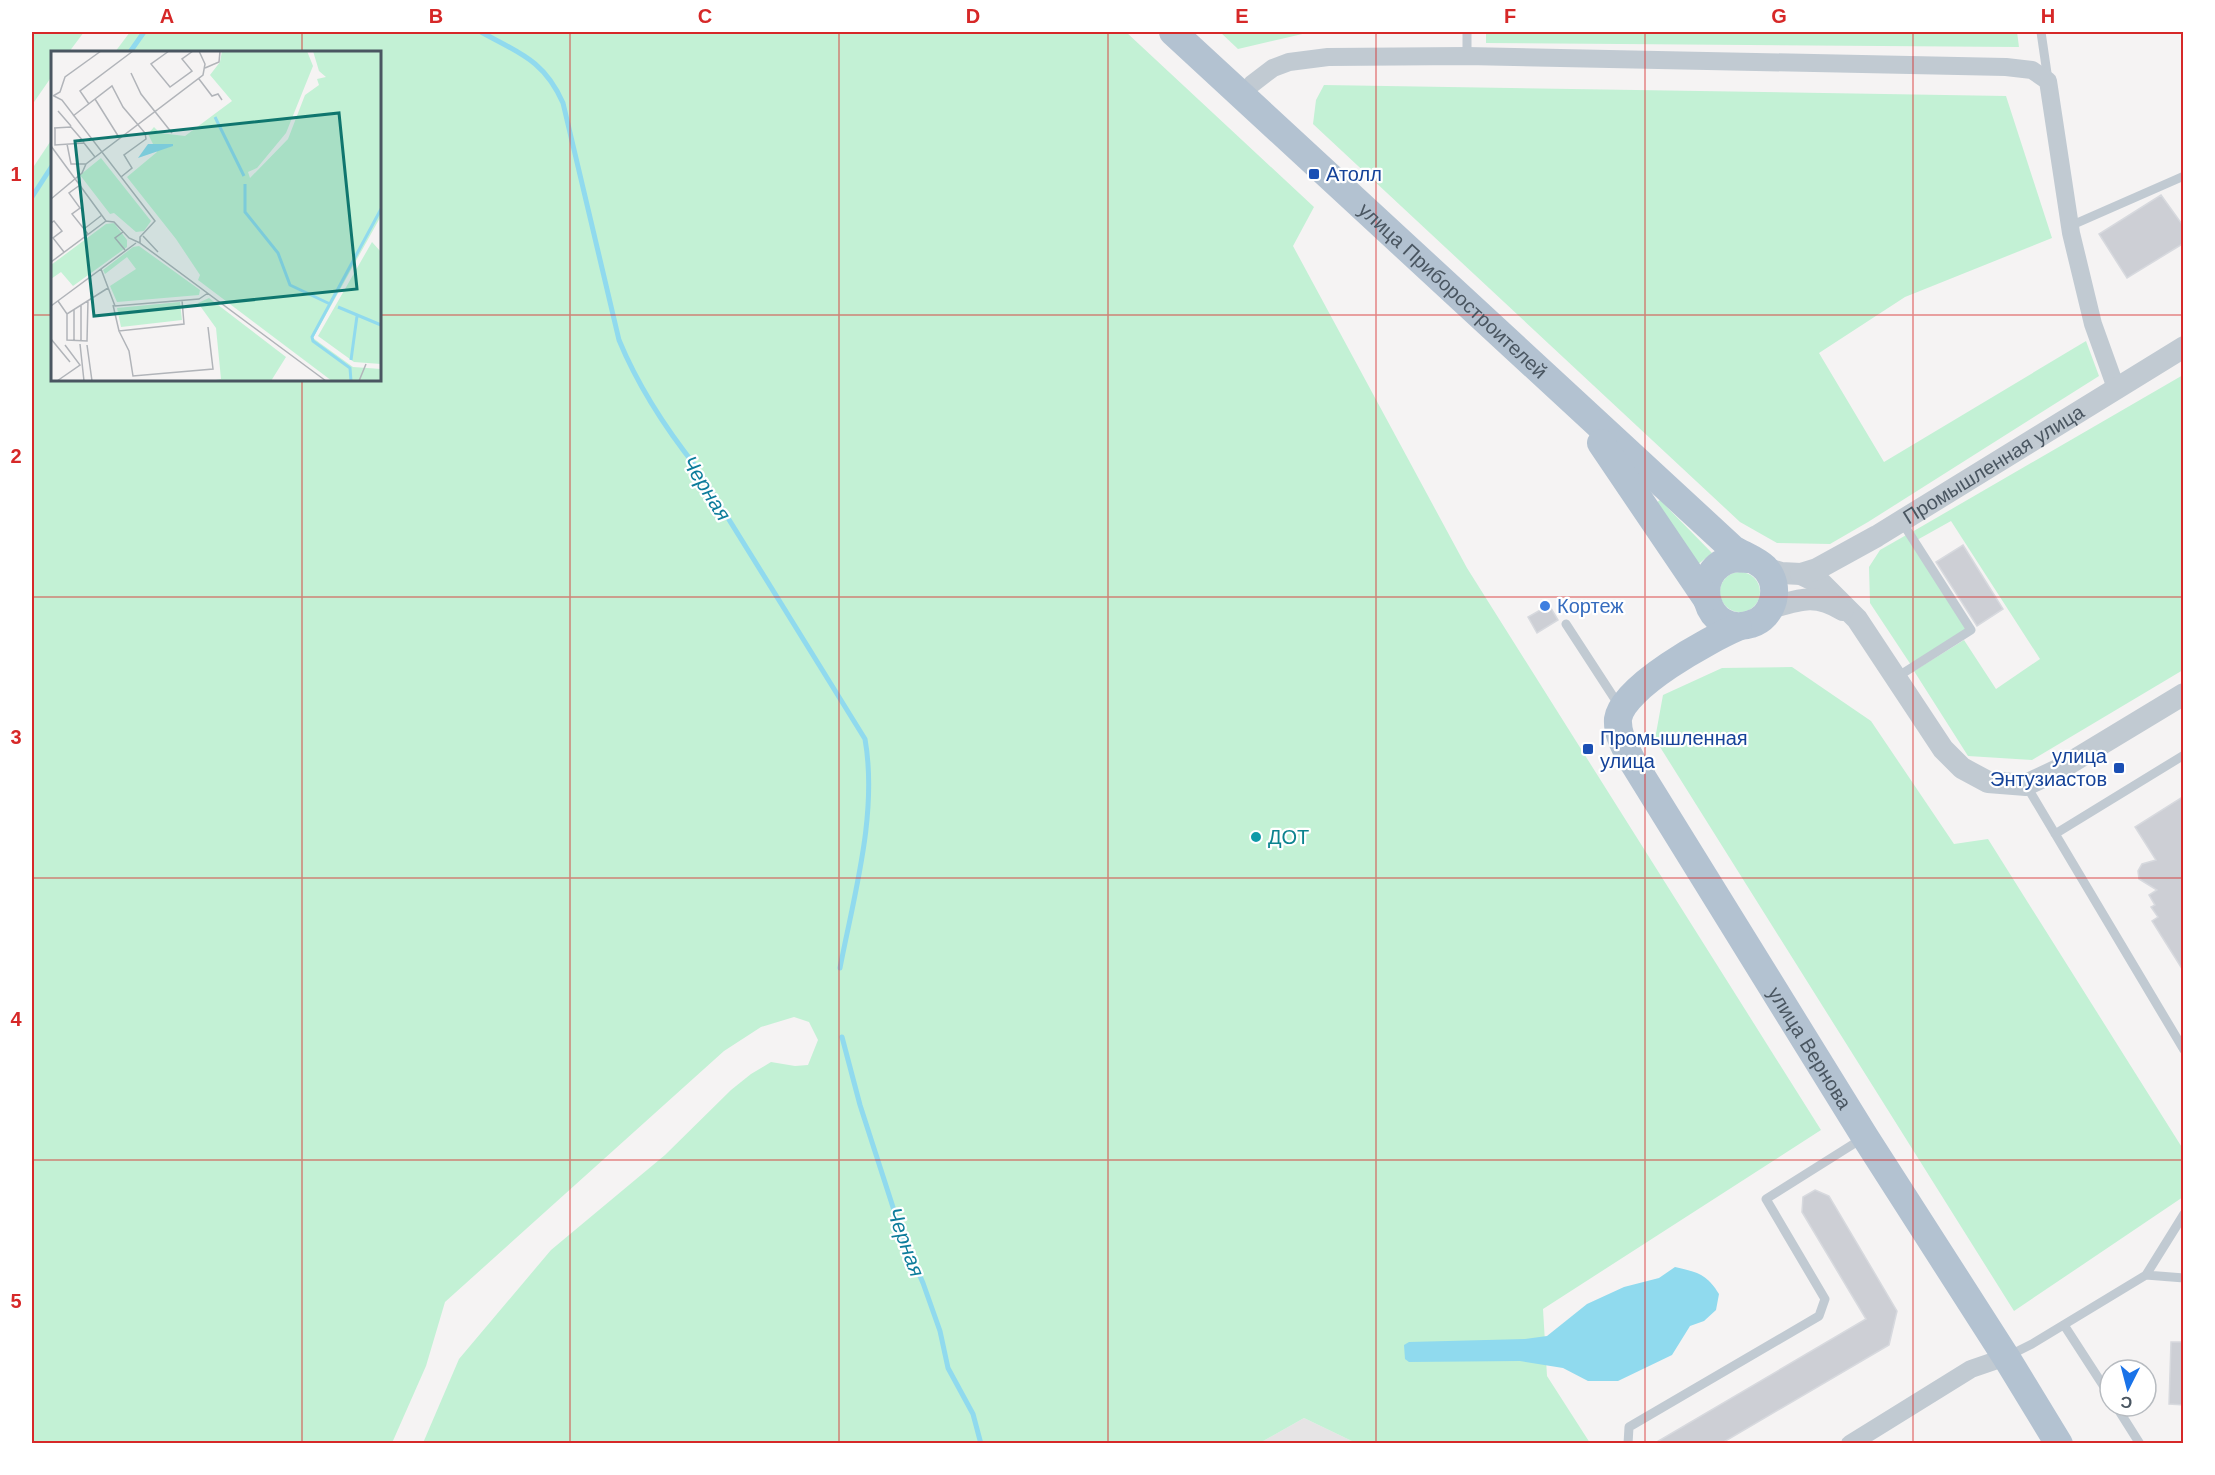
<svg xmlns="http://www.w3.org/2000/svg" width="2215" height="1475" font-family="Arial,sans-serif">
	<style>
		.education { fill: #e6e4e5 }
		.green { fill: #c3f1d5 }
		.water { fill: #90daee }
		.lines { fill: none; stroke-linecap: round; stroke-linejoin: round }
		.stream { stroke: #90daee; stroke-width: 5 }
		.building { fill: #cdcfd5; stroke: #d7d9de; stroke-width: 1.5 }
		.service { stroke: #c1cad2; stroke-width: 9 }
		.minor { stroke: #c1cad2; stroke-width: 18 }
		.tertiary { stroke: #c1cad2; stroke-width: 22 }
		.primary { stroke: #b3c2d1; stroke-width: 28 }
		.grid { fill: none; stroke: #d62828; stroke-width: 1.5; stroke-opacity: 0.55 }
		.transit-dot { fill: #1a4fb4; stroke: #fff; stroke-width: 2 }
		.shop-dot { fill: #3f7fe0; stroke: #fff; stroke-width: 2 }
		.culture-dot { fill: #0f9aa8; stroke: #fff; stroke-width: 2 }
		.labels { text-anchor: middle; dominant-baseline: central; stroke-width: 4.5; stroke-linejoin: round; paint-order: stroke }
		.transit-label { font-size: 20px; fill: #164399; stroke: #fff; text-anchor: start }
		.street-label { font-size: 20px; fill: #4a5661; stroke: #fff }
		.shop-label { font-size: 20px; fill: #366cbe; stroke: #fff; text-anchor: start }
		.culture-label { font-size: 20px; fill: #0d838f; stroke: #fff; text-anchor: start }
		.water-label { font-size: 21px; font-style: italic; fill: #0c7c9b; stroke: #fff }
		.inset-river { fill: none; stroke: #90daee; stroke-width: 3 }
		.inset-road { fill: none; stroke: #b1b4b9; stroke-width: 1.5 }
		.view { fill: #0f766e; fill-opacity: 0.15; stroke: #0f766e; stroke-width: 3 }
		.inset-edge { fill: none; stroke: #4a5661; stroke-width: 3 }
		.neatline { fill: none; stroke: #d62828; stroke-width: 2 }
		.grid-label { font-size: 20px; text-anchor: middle; font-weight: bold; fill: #d62828 }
	</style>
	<rect width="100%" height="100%" fill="#f5f3f3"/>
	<!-- education -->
	<path class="education" d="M1304,1418L1356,1443L1258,1444Z"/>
	<!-- green -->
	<path class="green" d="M32,32H84L69,52H52V76L32,105Z
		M130,32H1126L1314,207L1293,246L1467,568L1821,1130L1543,1309L1547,1376L1590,1443H1356L1304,1418L1258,1444L423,1443L459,1359L551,1250L665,1155L731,1090L751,1074L771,1062L795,1066L808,1065L818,1040L809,1022L794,1017L761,1027L724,1051L445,1302L426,1366L392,1443L32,1444V169L52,139V380H380V52H115Z
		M1220,32H1311L1238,49Z
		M1486,32H2017L2019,47L1486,43Z
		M1324,85L2006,96L2052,238L1905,297L1819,353L1884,462L2086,341L2099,376L1868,522L1830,544L1777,543L1740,522L1313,124L1316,100Z
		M2183,375V670L2032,760L1968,756L1914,671L1964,640L1996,689L2040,659L1951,521L1917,540L1912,532Z
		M1660,500L1712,553L1696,566L1656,503Z
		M1908,534L1968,629L1911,665L1870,603L1869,567L1880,550Z
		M1720 592a20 20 0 1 1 40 0a20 20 0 1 1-40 0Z
		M1792,667L1871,721L1954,844L1988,839L2183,1149V1197L2014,1311L1655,739L1663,695L1722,668Z"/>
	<!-- water -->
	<path class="water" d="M1675,1267C1697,1272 1707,1274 1719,1294L1716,1310L1704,1321L1690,1326L1672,1355L1618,1381H1588L1563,1368L1520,1361L1409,1362L1405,1359L1404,1345L1409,1342L1525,1339L1547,1336L1587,1304L1624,1287L1659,1278Z"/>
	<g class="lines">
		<!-- stream -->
		<path class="stream" d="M481,32C519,53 544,60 563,103L619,340C638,386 666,429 697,468L865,739C878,813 854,895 840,968
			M130,52L144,32
			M32,197L52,166
			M842,1037L860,1105L901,1232L923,1283L940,1331L948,1368L973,1414L981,1444"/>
	</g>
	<!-- building -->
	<path class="building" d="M2161,195L2184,227V243L2127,278L2099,234Z
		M1963,545L2003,609L1977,626L1936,562Z
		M1549,605L1558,620L1537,633L1528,617Z
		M2184,796V972L2152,921L2158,917L2151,907L2155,905L2149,895L2157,890L2139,879L2138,871L2142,864L2156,860L2135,827Z
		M1815,1190L1829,1196L1897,1311L1889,1345L1722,1443H1655L1866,1319L1802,1212L1803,1197Z
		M2171,1342H2184V1405L2169,1404Z"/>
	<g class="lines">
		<!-- service -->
		<path class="service" d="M2041,32L2048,80
			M1467,56V32
			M2070,226L2184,176
			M1566,624L1620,707
			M1897,677L1971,630L1902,522
			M2026,785L2184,1050
			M2055,834L2184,755
			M2146,1275L2184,1278
			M2064,1325L2110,1396
			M2008,1356L2032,1344L2146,1275L2184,1214
			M2116,1406L2140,1444
			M1628,1444L1629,1427L1819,1316L1825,1299L1766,1199L1863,1138"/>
		<!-- minor -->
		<path class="minor" d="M1242,95L1252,84L1273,68L1289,62L1328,57L1467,56L2006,67L2032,70L2048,81L2071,233L2093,324L2116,388
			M1850,1444L1971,1369L2006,1357"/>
		<!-- tertiary -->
		<g class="tertiary">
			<path d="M1765,568L1781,573L1801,574L1822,584L1857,619L1943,749L1962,768L1988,782L2026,785L2060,769L2184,694"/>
			<path id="s1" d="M1801,574L1817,569L1877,536L2184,347"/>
			<path d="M1771,608C1801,599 1815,593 1843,610"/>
		</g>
		<!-- primary -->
		<g class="primary">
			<path id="s2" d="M1173,32L1733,549C1743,555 1757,560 1765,568C1782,586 1774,617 1751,624C1706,639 1687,571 1732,559C1737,558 1744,559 1750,559"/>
			<path d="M1601,443L1706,598"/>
			<path id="s3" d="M1738,627C1710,639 1622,687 1618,719C1617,734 1625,747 1631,759L1865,1137L2006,1357L2059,1444"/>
		</g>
	</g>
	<!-- grid -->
	<path class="grid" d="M302,32V52M570,32V1444M839,32V1444M1108,32V1444M1376,32V1444M1645,32V1444M1913,32V1444M32,315H52M380,315H2184M302,380V1444M32,597H2184M32,878H2184M32,1160H2184"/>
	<!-- markers -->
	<g class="transit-dot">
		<rect x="1308" y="168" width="12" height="12" rx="3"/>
		<rect x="1582" y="743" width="12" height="12" rx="3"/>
		<rect x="2113" y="762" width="12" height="12" rx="3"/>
	</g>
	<circle class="shop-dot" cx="1545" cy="606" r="6"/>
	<circle class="culture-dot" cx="1256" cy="837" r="6"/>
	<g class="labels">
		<!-- transit labels -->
		<g class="transit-label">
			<text x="1326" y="174">Атолл</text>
			<text x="1600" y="738">Промышленная<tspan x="1600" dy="23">улица</tspan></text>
			<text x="2107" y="756" text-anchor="end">улица<tspan x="2107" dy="23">Энтузиастов</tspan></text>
		</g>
		<!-- street labels -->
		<g class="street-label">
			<text stroke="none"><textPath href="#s2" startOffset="381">улица Приборостроителей</textPath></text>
			<text stroke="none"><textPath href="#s1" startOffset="222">Промышленная улица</textPath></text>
			<text stroke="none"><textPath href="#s3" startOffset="537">улица Вернова</textPath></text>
		</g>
		<!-- shop labels -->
		<g class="shop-label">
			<text x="1557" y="606">Кортеж</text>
		</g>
		<!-- culture labels -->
		<g class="culture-label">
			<text x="1268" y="837">ДОТ</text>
		</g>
		<!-- water labels -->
		<g class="water-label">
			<text transform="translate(707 488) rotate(58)">Черная</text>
			<text transform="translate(906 1242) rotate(70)">Черная</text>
		</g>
	</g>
	<!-- overview -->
	<g transform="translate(51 51)">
		<rect width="330" height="330" fill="#f5f3f3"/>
		<path d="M171,0H256L262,15L235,82L206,117L197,121L199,127L237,88L254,44L268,34L266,28L275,26L268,20L262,0H330V165L262,287L302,316L330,318V330H281L147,229L149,224L125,188L76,126L106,101L97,83L103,76L109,82L134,85L181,50L159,24L169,11ZM50,107L100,170L93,180L85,181L63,162L59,163L29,124ZM63,172L76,189V196L22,235L10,221L0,228V214L55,173ZM321,191L330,201V313L303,311L267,285ZM88,195L149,239L148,244L66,251L59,235L85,218L76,206L54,223L52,219L82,196ZM158,247L235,306L220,330H159L170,328L165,277L147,252ZM129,251L131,269L70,276L66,257Z" fill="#c3f1d5"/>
		<path d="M97,93H122V95L87,107Z" fill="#90daee"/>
		<path class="inset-river" d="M164,66L193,125M194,133V161L227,202L239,234L279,253M287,256L330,274M300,309L306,265M300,330L299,317L262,290L261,286L330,158"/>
		<path class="inset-road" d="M118,0L100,13L119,36L141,20L131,8L142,0M154,17L168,11L169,0M80,22L90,43L121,82M148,28L161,45L167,43L171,49M2,45L9,41L14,26L50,0M3,45L11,49L104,170L89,186V192L275,330M44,48L69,88M38,53L29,40L82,0M7,60L20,75M22,65L61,35L72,56L94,82L95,88L73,104L81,117L70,126M3,77L20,76L33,91M4,77V94L33,92L44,106M16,93L20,113H35M0,95L55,170M29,134L18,142L29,157L21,163L37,183M0,148L31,122L35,113L152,24L154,13L148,0M0,172L3,170L11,180L2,187L13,201M33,178L51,164M72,181L64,187L74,199M92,185L107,201M0,211L55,170L63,171L78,187L89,192M50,218L64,255L148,248L157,242M7,250L16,263L57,237M62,254L68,280L133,273L131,249M0,255L85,192M23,259V289M16,263V289L36,290L37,249M68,280L78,300L82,325L162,318L157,276M0,288L19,311M30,289V254M29,293L33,330M36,294L41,330M6,330L29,314L14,294M308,330L315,313"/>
		<path class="view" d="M288,62L306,238L43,265L24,90Z"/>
		<rect width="330" height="330" class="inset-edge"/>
	</g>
	<!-- border -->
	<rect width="2215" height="1475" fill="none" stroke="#ffffff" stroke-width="66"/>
	<!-- north arrow -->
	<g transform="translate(2128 1388) rotate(186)"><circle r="28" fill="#ffffff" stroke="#b7bbc0" stroke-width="1.5"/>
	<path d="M0-4.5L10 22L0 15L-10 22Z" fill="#1a73e8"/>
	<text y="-9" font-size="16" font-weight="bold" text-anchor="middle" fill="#4a5661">С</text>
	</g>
	<rect x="33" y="33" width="2149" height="1409" class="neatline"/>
	<g class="grid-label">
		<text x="167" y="23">A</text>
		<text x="436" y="23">B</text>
		<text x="705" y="23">C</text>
		<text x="973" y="23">D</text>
		<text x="1242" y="23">E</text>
		<text x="1510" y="23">F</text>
		<text x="1779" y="23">G</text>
		<text x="2048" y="23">H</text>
		<text x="16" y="181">1</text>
		<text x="16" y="463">2</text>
		<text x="16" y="744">3</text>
		<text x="16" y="1026">4</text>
		<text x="16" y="1308">5</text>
	</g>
</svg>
